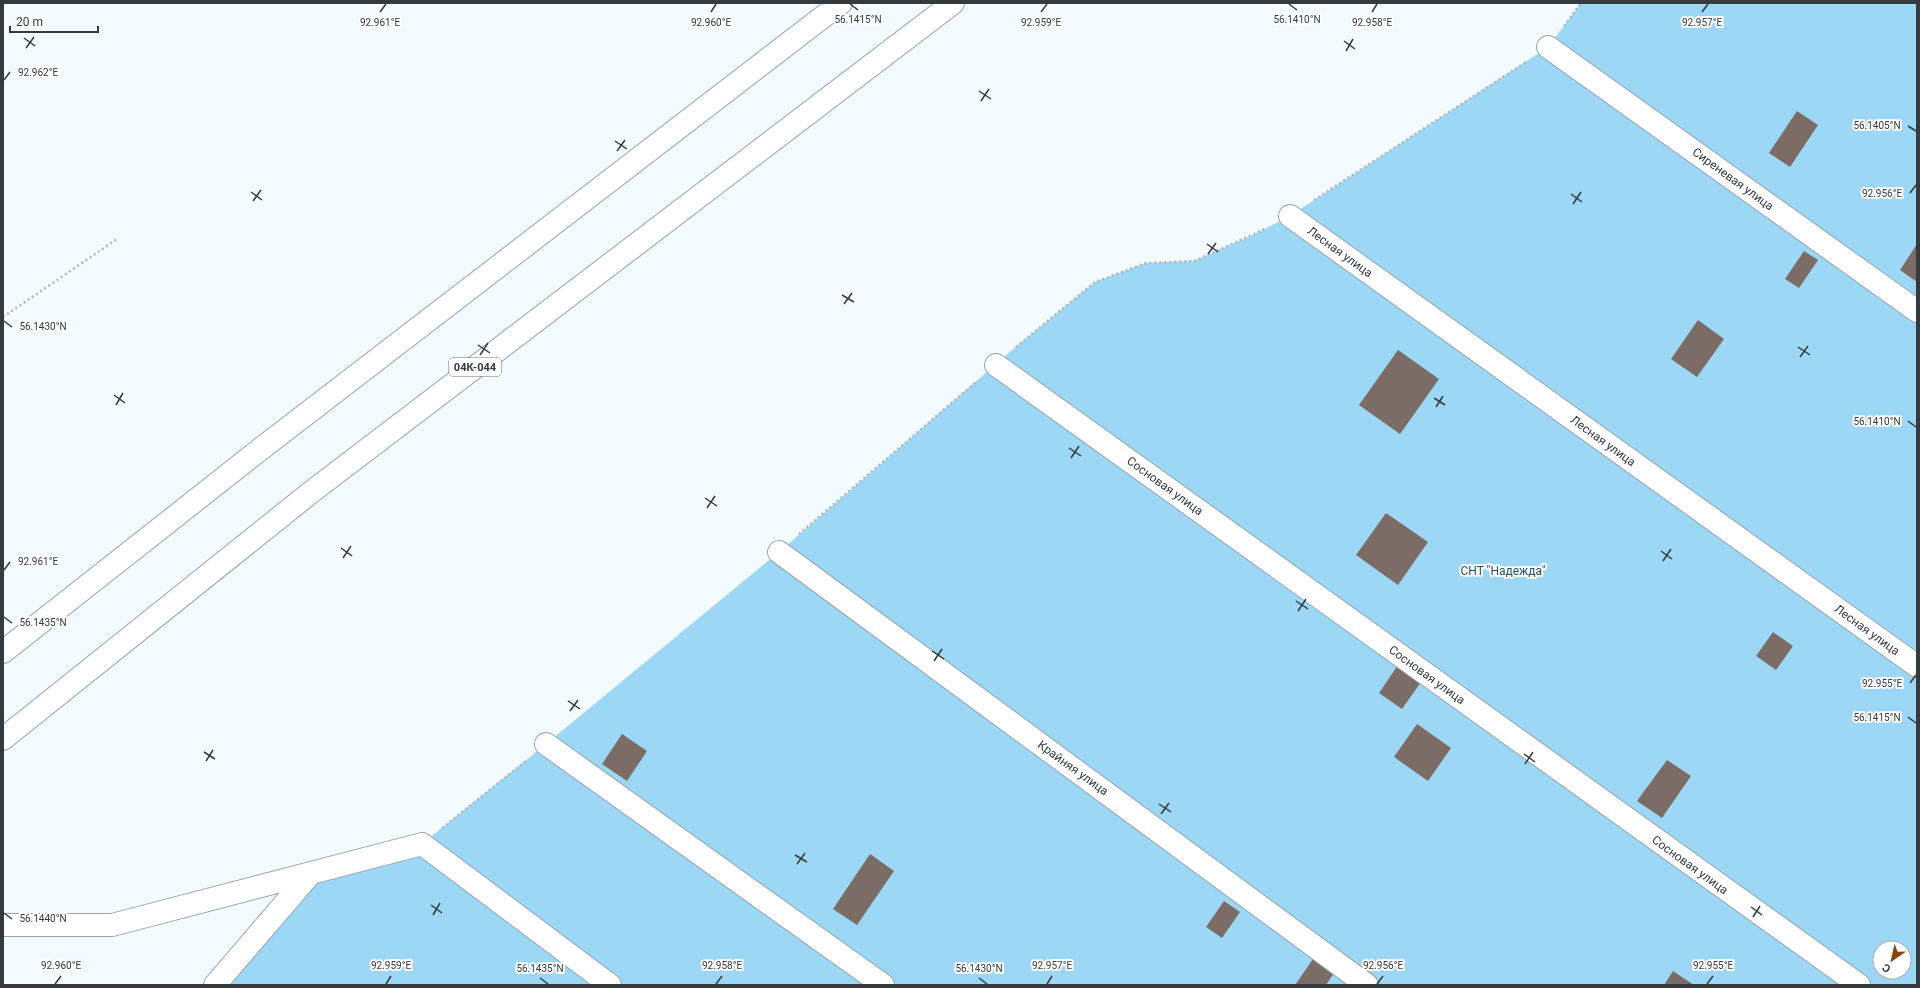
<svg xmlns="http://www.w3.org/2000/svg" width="1920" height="988" font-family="Roboto,sans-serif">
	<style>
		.green { fill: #9cd7f5; fill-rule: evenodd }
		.building { fill: #7b6d65 }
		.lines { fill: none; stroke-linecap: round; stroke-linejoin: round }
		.minor-casing { stroke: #95a4ad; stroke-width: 24 }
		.major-casing { stroke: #95a4ad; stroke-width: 24 }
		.path { stroke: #b0b6ba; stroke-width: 2.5; stroke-dasharray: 2 3; stroke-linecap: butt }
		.minor { stroke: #fff; stroke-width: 22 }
		.major { stroke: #fff; stroke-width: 22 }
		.ticks { fill: none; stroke: #343a3e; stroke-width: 1.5 }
		.labels { text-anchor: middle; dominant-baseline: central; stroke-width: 4; stroke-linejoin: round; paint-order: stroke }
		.shield { fill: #fff; stroke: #717578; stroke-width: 1 }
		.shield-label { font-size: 11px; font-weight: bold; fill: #343a3e }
		.street-label { font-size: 12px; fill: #343a3e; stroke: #fff }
		.park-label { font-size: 12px; fill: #265063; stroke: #fff }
		.ticks-label { font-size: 10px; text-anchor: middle; fill: #343a3e; stroke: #fff; stroke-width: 4; stroke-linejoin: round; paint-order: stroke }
	</style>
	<rect width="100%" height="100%" fill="#f4fbfe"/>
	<!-- green -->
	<path class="green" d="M1581,3H1917V985H215L311,873L422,844L546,744L779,552L1017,346L1095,282L1146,263L1194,261L1255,234L1290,216L1548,47ZM1880,948H1904V972H1880Z"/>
	<!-- building -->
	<path class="building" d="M1797,111L1818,125L1790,167L1769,153Z
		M1917,244V282L1900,270Z
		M1804,251L1818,260L1799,288L1785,279Z
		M1698,320L1724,339L1697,377L1671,359Z
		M1398,350L1439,379L1400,434L1359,405Z
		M1386,513L1428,542L1398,585L1356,555Z
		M1773,632L1793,646L1776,670L1756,656Z
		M1398,665L1421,682L1402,709L1379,693Z
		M1417,724L1451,748L1428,781L1394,757Z
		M622,734L647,751L627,781L602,764Z
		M1667,760L1691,776L1662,818L1637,801Z
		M870,854L894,871L857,925L833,909Z
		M1224,901L1240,912L1222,938L1206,927Z
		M1313,959L1334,973L1326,985H1295Z
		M1673,971L1694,985H1664Z"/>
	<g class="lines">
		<defs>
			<path id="minor" d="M1548,47L1917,311
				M1290,216L1917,666
				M996,365L1859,985
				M779,552L1367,985
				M546,744L883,985
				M3,925H112L422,844L610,985
				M215,985L311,873"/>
			<path id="major" d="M3,652L262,448L841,3
				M3,739L310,493L953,3"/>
		</defs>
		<!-- minor casing -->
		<use href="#minor" class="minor-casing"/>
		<!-- major casing -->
		<use href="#major" class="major-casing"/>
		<!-- path -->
		<path class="path" d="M1564,26L1581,3
			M1314,200L1526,62
			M3,317L117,239
			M1016,347L1095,282L1146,263L1194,261L1267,228
			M799,534L976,382
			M442,828L526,761"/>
		<!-- minor -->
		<use href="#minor" class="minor"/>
		<!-- major -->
		<use href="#major" class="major"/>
	</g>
	<!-- ticks -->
	<path class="ticks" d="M850,4L858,10M1289,4L1297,10M380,12L386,4M711,12L716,4M1041,12L1047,4M1372,12L1377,4M1702,12L1708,4M24,38L35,46M1344,41L1355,49M26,48L34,37M1346,51L1353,39M4,80L10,72M979,91L991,99M981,101L989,89M1908,126L1916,131M615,141L627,149M617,151L625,140M251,192L262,200M1910,193L1916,185M1571,194L1582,202M253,201L261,190M1573,204L1581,192M1207,244L1218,252M1208,254L1216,243M842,295L854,302M844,304L852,293M4,321L12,327M478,345L490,353M1798,347L1810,355M480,355L488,343M1800,357L1808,346M114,395L125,403M1434,398L1445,405M116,405L123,393M1436,407L1443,396M1908,421L1916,427M1069,448L1081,456M1071,458L1079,446M705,498L717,506M707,508L715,496M341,548L352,556M1661,551L1672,559M343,558L351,546M1663,561L1671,549M4,570L10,562M1296,601L1308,609M1298,611L1306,599M4,617L12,623M932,651L944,659M934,661L942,649M1910,683L1916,675M568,701L580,709M570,711L578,700M1908,717L1916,723M204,752L215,759M1524,754L1535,762M206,761L213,750M1525,764L1533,752M1159,804L1171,812M1161,814L1169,803M795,855L807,862M797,864L805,853M431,905L442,913M1751,907L1762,915M4,913L12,919M433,915L440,903M1753,917L1760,906M540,978L548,984M979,978L987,984M55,984L61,976M386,984L391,976M716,984L722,976M1047,984L1052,976M1377,984L1383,976M1707,984L1713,976"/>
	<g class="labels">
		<!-- shield labels -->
		<rect class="shield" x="449" y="358" width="52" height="18" rx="3"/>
		<g class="shield-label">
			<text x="475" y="367">04К-044</text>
		</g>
		<!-- street labels -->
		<g class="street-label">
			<text transform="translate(1733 179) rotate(36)">Сиреневая улица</text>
			<text transform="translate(1340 252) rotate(36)">Лесная улица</text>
			<text transform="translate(1603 441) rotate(36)">Лесная улица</text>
			<text transform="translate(1165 486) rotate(36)">Сосновая улица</text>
			<text transform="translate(1867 630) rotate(36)">Лесная улица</text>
			<text transform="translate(1427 675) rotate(36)">Сосновая улица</text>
			<text transform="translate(1073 768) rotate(36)">Крайняя улица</text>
			<text transform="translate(1690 865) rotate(36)">Сосновая улица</text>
		</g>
		<!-- park labels -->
		<g class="park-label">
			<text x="1503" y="571">СНТ "Надежда"</text>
		</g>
	</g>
	<g class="ticks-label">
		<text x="858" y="23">56.1415°N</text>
		<text x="1297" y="23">56.1410°N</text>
		<text x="380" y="26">92.961°E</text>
		<text x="711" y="26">92.960°E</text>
		<text x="1041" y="26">92.959°E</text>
		<text x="1372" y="26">92.958°E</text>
		<text x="1702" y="26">92.957°E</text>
		<text x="38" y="76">92.962°E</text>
		<text x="1877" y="129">56.1405°N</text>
		<text x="1882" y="197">92.956°E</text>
		<text x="43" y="330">56.1430°N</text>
		<text x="1877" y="425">56.1410°N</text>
		<text x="38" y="565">92.961°E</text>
		<text x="43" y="626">56.1435°N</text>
		<text x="1882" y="687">92.955°E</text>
		<text x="1877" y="721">56.1415°N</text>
		<text x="43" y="922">56.1440°N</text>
		<text x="61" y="969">92.960°E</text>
		<text x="391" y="969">92.959°E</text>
		<text x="722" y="969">92.958°E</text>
		<text x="1052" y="969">92.957°E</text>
		<text x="1383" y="969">92.956°E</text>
		<text x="1713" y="969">92.955°E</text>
		<text x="540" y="972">56.1435°N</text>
		<text x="979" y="972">56.1430°N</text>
	</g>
	<!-- border -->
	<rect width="1920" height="988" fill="none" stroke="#343a3e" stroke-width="8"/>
	<!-- north arrow -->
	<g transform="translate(1892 960) rotate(214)"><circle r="19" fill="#ffffff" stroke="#aeb0b2"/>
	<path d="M0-3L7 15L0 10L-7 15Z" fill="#874413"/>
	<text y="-6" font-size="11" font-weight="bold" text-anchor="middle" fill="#343a3e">С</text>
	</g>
	<!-- scale -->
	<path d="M10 26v6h88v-6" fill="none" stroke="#343a3e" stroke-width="2"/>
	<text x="16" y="26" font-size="12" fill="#343a3e" stroke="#ffffff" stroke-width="3" paint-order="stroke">20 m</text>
</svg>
